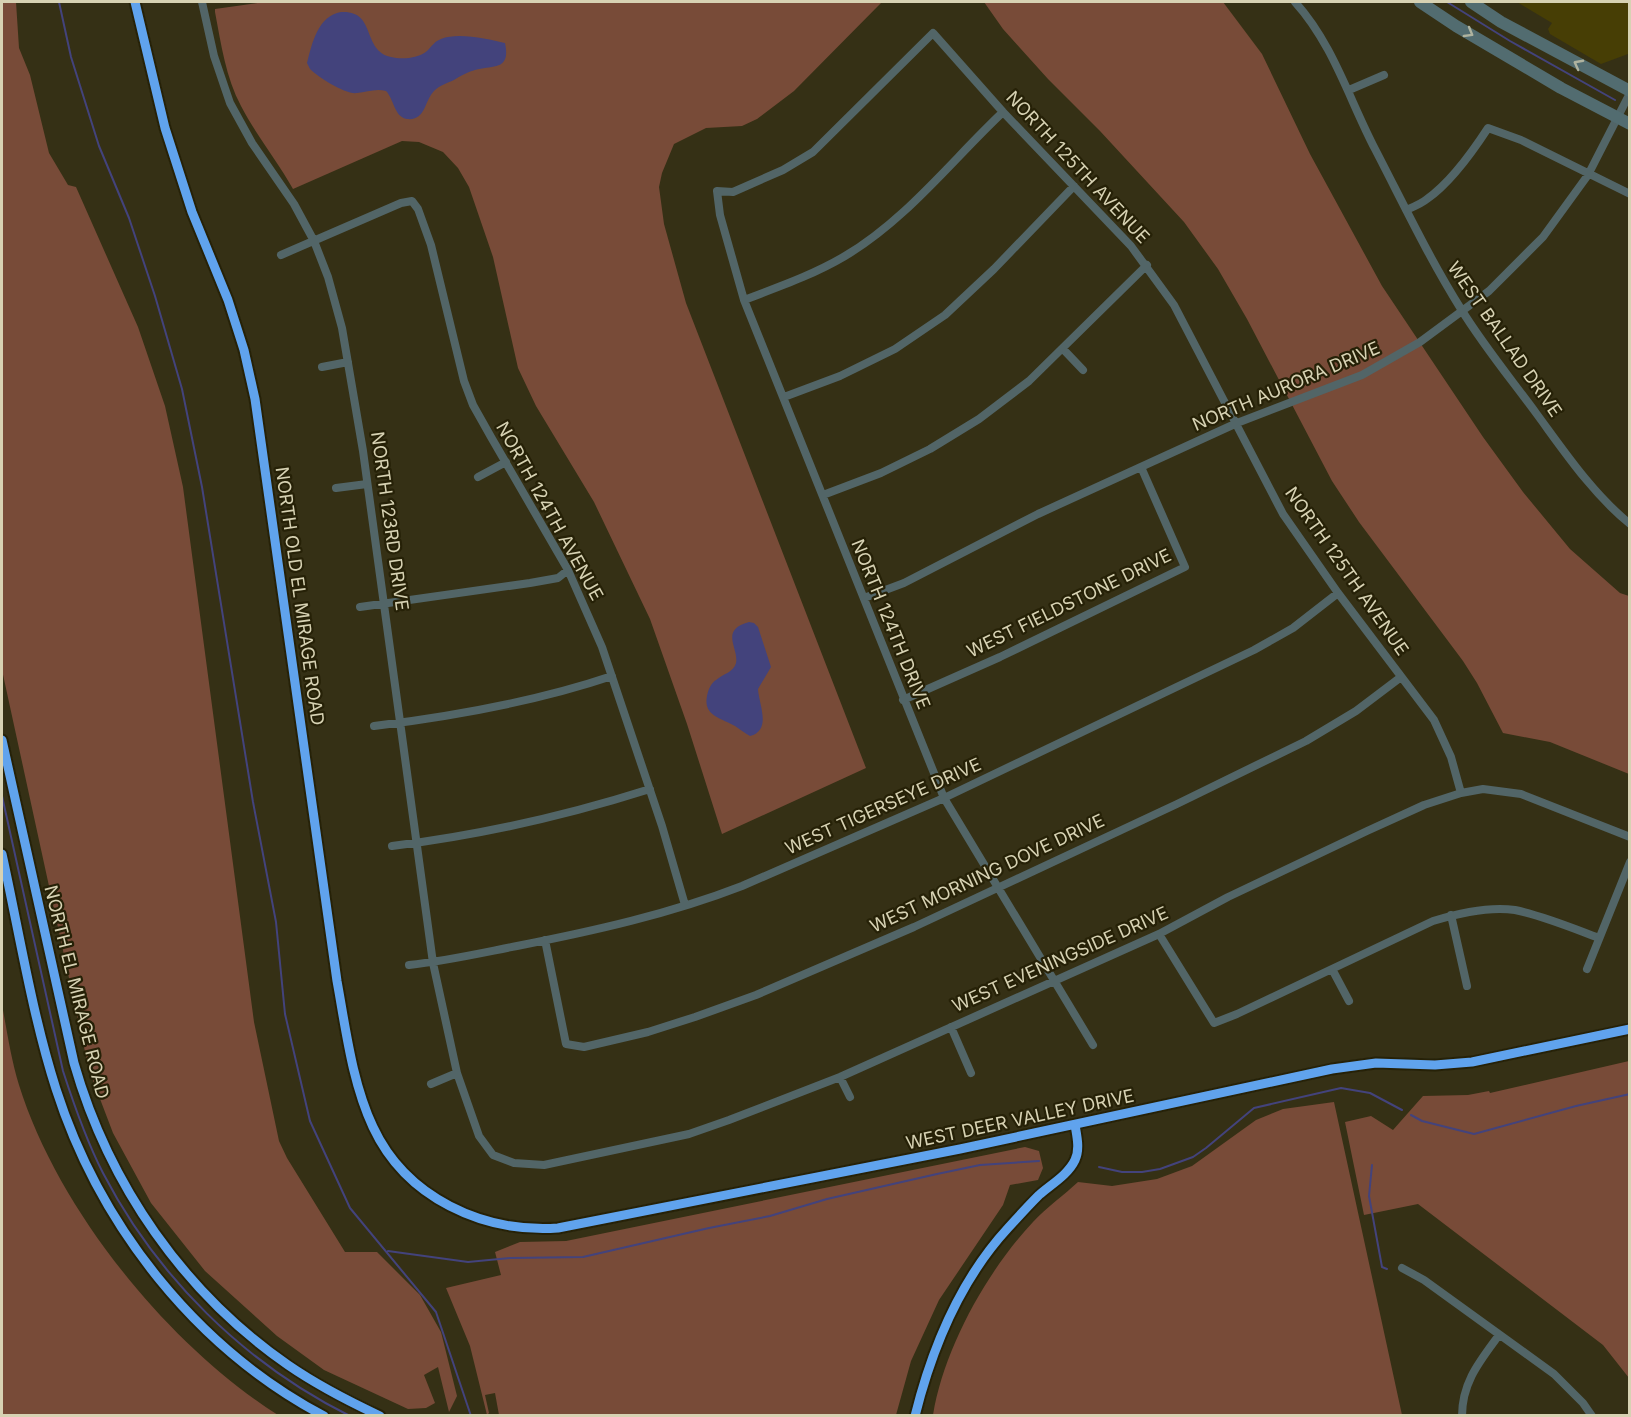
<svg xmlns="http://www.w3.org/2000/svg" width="1631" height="1417" font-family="Inter,sans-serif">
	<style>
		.built { fill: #473e05 }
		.green { fill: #784b38 }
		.water { fill: #43437c }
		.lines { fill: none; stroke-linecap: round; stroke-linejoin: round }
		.stream { stroke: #43437c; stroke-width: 2 }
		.street { stroke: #526567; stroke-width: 8 }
		.secondary { stroke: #526c70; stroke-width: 12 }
		.cycleway-casing { stroke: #262107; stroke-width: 13 }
		.cycleway { stroke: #60a3ed; stroke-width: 9 }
		.oneway { stroke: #afb39f }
		.labels { text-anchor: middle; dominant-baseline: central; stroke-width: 4.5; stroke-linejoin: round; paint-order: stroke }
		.street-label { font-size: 18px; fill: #d7d2b3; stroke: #262107 }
	</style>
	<rect width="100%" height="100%" fill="#353015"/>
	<!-- built -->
	<path class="built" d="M1517,2H1629V51L1628,54L1601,64L1550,34L1548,29L1552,23Z"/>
	<!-- green -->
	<path class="green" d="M2,2H16L19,48L30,75L49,153L68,185L76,187L138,327L165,406L183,487L254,1022L279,1141L287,1158L345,1252H377L420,1295L441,1332L457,1396L449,1412L438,1367L424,1375L435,1403L426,1408L408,1409L324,1370L277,1336L205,1271L151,1203L113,1133L89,1070L2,670Z
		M265,2H882L794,91L757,119L742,126L706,128L674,144L662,173L659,187L664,224L686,303L866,768L722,834L687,724L650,619L594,502L536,406L518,368L493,257L469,187L458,168L443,152L419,142L402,141L293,189C277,160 256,135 241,106C226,78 221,44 215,12V9Z
		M984,2H1223L1262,54L1310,154L1382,286L1483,437L1523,492L1570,549L1620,593L1629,596V774L1550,742L1503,733L1477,683L1463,661L1359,522L1332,481L1247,319L1218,269L1184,222L1100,131L1048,79L1003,29Z
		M2,1005C7,1031 11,1059 19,1085C58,1210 169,1346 278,1415H2Z
		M1629,1061H1630L1629,1378L1603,1345L1418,1204L1364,1215L1345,1122L1371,1116L1393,1130L1423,1096L1468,1095L1489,1091L1490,1093Z
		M1334,1102L1402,1415H933C944,1348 987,1271 1033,1222C1047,1207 1064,1195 1078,1182L1112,1186L1157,1179L1192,1166L1256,1120L1283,1109Z
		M1025,1147L1039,1151L1043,1168L1038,1180L1010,1185L1003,1205L939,1300L911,1361L896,1415H499L495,1393L485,1395L489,1413L487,1415L470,1346L446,1288L501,1275L495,1252L520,1242L566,1241Z"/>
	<!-- water -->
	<path class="water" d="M341,12C377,10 361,50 391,57C402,60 419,58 427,51C432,46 435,41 441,39C458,32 488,39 505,43C511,71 493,65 475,70C468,72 460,76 454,80C447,83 439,86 434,91C424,101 426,121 407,119C394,117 394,99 386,91C376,88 367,92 357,93C346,95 318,77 310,69L307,63C312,43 318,16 341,12Z
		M749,622L754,623L758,627L771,667L758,689C759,705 772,730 750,736C744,733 740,729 735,726C721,718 703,716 707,696C708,690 711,683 716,680C723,674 734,672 736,663C739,648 719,630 749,622Z"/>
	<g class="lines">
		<!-- stream -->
		<path class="stream" d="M59,2L71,57L99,146L129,218L155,296L182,389L202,487L253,802L276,922L285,1014L310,1121L350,1208L436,1312L471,1416
			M1447,2L1510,41L1615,100
			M2,796L63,1071C74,1105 86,1140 103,1173C157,1277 244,1363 350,1416
			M1411,1115L1422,1121L1474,1134L1576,1106L1630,1094
			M1372,1165L1369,1196L1382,1267L1387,1269
			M1099,1167L1122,1172H1142L1160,1169L1193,1157L1206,1148L1254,1108L1341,1088L1370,1093L1402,1110
			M388,1251L468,1262L510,1258L583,1257L709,1228L770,1216L827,1199L937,1174L980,1165L1039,1161"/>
		<!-- street -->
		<path class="street" d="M202,2L214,56L230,103L252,143L294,204L314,241L328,277L342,328L363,451L433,963L457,1073L479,1136L493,1155L514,1163L544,1165L689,1134L729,1120L840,1077L1159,934L1228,897L1367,831L1424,805L1461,793L1483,789L1521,794L1630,837
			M1295,2C1333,44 1349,99 1375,149C1403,203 1429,258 1461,309C1483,345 1511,379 1536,413C1564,451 1592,493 1630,524
			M1349,90L1384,75
			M1406,210C1413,207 1421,204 1427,199C1450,183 1473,151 1488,128L1521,140L1630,194
			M281,255L401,203L412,201L418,209L431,245L464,381L473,405L491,437L568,570L602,647L662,826L685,905
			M744,300C778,287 813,275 845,256C906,220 952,160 1003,112
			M1063,349L1083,370
			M322,367L348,362
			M784,397L840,376L895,349L945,315L994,269L1074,186
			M478,477L506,462
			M336,488L367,484
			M823,495L881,473L930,449L979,419L1029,381L1147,265
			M864,598L904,583L1038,514L1237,423L1362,375L1420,342L1489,291L1543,237L1588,175L1630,93
			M360,607L530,583L558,578L568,570
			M903,700L1000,657L1185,567L1141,467
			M374,726C455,716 535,702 612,676
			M392,846C481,835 565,816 650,789
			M1451,915L1467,986
			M1159,934L1214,1023L1237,1014L1433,921C1459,913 1488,906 1515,910C1544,916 1572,928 1599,938
			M545,940L566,1044L584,1047L648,1032L695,1017L756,995L914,927L1177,804L1306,741L1356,711L1401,677
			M409,965C446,961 481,953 517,946C593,931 670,914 742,886L944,798L1254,650L1293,628L1338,593
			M1332,969L1349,1001
			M1587,969L1630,862
			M951,1027L971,1073
			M1093,1045L944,798L744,300L720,215L717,191L733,192L783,170L813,152L933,33L1003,112L1131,246L1174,305L1283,514L1338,593L1434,720L1451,757L1461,793
			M840,1077L850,1097
			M431,1084L457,1073
			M1402,1268L1424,1280L1554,1374L1583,1403L1592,1416
			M1462,1416C1462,1382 1480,1361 1499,1335"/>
		<!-- secondary -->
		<path class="secondary" d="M135,2L165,128L192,212L228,300L244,350L255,399L337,981C346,1030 352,1082 373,1127C406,1198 483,1233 558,1228L960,1149L1332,1069L1376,1063L1435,1065L1472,1062L1630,1029
			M1420,2L1456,26L1561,88L1630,124
			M1471,2L1501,22L1630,91
			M2,740L74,1063C109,1185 184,1293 288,1365C317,1385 348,1401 380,1416
			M2,854C19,931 32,1014 56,1089C100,1226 196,1348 324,1416
			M915,1416C932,1348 960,1280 1008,1228C1018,1217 1028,1206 1039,1195C1050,1185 1068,1175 1075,1160C1080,1149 1077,1137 1075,1125"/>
		<defs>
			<path id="cycleway" d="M135,2L165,128L192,212L228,300L244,350L255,399L337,981C346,1030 352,1082 373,1127C406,1198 483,1233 558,1228L960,1149L1332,1069L1376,1063L1435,1065L1472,1062L1630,1029
				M2,740L74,1063C109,1185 184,1293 288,1365C317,1385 348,1401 380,1416
				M2,854C19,931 32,1014 56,1089C100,1226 196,1348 324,1416
				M915,1416C932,1348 960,1280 1008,1228C1018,1217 1028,1206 1039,1195C1050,1185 1068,1175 1075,1160C1080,1149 1077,1137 1075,1125"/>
		</defs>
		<!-- cycleway casing -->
		<use href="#cycleway" class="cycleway-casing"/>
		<!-- cycleway -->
		<use href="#cycleway" class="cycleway"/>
	</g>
	<!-- one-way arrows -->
	<defs><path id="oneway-chevron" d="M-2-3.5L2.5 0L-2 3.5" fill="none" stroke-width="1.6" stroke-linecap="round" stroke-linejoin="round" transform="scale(1.5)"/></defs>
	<g class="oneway">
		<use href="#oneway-chevron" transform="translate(1469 33) rotate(30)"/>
		<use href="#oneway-chevron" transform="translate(1578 64) rotate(-152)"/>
	</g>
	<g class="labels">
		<!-- street labels -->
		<g class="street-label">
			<text transform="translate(1078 167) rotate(47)">NORTH 125TH AVENUE</text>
			<text transform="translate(1505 339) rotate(55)">WEST BALLAD DRIVE</text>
			<text transform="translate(1286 386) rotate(-23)">NORTH AURORA DRIVE</text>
			<text transform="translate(550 511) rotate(61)">NORTH 124TH AVENUE</text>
			<text transform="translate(390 521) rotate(82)">NORTH 123RD DRIVE</text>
			<text transform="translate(1347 571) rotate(55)">NORTH 125TH AVENUE</text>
			<text transform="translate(300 596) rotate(82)">NORTH OLD EL MIRAGE ROAD</text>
			<text transform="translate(1069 603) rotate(-26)">WEST FIELDSTONE DRIVE</text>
			<text transform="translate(891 624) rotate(68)">NORTH 124TH DRIVE</text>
			<text transform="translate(883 806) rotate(-24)">WEST TIGERSEYE DRIVE</text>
			<text transform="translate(987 873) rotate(-25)">WEST MORNING DOVE DRIVE</text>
			<text transform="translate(1060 959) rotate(-24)">WEST EVENINGSIDE DRIVE</text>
			<text transform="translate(77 992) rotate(76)">NORTH EL MIRAGE ROAD</text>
			<text transform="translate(1020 1119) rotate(-12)">WEST DEER VALLEY DRIVE</text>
		</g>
	</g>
	<!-- border -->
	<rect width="1631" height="1417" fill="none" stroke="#d7d2b3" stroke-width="6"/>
</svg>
